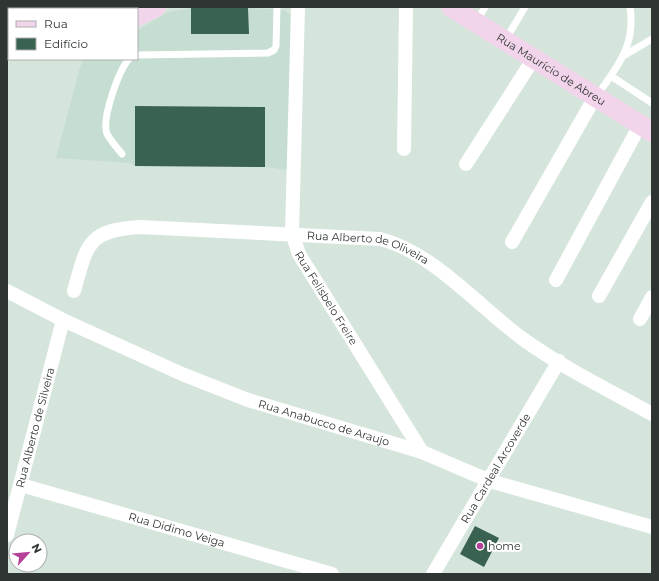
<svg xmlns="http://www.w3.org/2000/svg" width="659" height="581" font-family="Montserrat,sans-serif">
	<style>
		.built { fill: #c5ded1 }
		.building { fill: #3a6250 }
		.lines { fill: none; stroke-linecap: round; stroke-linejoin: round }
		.service { stroke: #fff; stroke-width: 7 }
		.minor { stroke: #fff; stroke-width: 14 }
		.secondary { stroke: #f2d5ea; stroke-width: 20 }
		.poi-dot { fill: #b54199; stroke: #fff; stroke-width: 1.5 }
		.labels { text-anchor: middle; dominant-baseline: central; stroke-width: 4; stroke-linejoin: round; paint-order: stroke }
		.street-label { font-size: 11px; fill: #2f3532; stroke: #fff }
		.poi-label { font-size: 11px; fill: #2f3532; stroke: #fff; text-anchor: start }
	</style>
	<rect width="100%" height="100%" fill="#d5e5dc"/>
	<!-- built -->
	<path class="built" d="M191,8H248L285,10L292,17L287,170L265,167L135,166L130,163L56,158L80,67L84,59H137V31L168,12Z"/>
	<!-- building -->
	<path class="building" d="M191,8H248L249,34H191Z
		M135,106L265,107V167L135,166Z
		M475,526L499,538L484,567L460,554Z"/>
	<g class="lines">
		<!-- service -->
		<path class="service" d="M477,21L485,7
			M506,39L525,7
			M137,55L268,53L274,50L276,46L277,7
			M625,55L652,39
			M611,76L652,103
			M596,97C617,67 636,46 630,7
			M122,154C117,148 111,141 107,134C101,119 119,70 129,59"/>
		<!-- minor -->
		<g class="minor">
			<path id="s1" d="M298,7L292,233L299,254L422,452"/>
			<path d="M404,149L406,7"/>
			<path d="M466,164L534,58"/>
			<path d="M512,242L595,97"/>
			<path d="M556,280L640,125"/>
			<path id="s2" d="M7,291L63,320L182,374L248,400L422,452L490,481L652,527"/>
			<path id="s3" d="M74,291C87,245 87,230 140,227L380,239C433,252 479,307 523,339C563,368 609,390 652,414"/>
			<path d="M599,296L652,202"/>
			<path d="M640,319L652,297"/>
			<path id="s4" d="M21,485L332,574"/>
			<path id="s5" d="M7,535L63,320"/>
			<path id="s6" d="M433,574L559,361"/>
		</g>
		<!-- secondary -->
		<g class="secondary">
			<path id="s7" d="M451,7L652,132"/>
			<path d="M137,16L156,7"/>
			<path d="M7,30H9"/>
		</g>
	</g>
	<!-- markers -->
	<circle class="poi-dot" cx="480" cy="546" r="4"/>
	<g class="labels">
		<!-- street labels -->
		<g class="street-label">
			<text stroke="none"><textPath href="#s7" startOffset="118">Rua Maurício de Abreu</textPath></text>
			<text stroke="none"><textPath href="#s3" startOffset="334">Rua Alberto de Oliveira</textPath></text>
			<text stroke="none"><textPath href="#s1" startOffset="300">Rua Felisbelo Freire</textPath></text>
			<text stroke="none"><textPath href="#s2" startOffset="344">Rua Anabucco de Araujo</textPath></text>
			<text stroke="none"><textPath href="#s5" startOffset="111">Rua Alberto de Silveira</textPath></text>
			<text stroke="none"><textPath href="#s6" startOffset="123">Rua Cardeal Arcoverde</textPath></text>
			<text stroke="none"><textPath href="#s4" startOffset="162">Rua Didimo Veiga</textPath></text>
		</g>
		<!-- poi labels -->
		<g class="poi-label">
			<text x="488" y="546">home</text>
		</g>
	</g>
	<!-- border -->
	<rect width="659" height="581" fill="none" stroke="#2f3532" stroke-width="16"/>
	<!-- legend -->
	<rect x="8" y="8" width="130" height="52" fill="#ffffff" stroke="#acaead"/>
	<rect x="16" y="21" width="20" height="6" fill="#f2d5ea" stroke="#acaead"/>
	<text x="44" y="28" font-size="12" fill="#2f3532">Rua</text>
	<rect x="16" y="38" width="20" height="12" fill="#3a6250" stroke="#acaead"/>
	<text x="44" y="48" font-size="12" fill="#2f3532">Edifício</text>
	<!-- north arrow -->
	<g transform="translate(28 553) rotate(63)"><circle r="19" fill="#ffffff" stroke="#acaead"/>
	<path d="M0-3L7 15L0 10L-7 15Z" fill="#b54199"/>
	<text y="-6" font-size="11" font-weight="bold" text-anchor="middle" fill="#2f3532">N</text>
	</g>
</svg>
